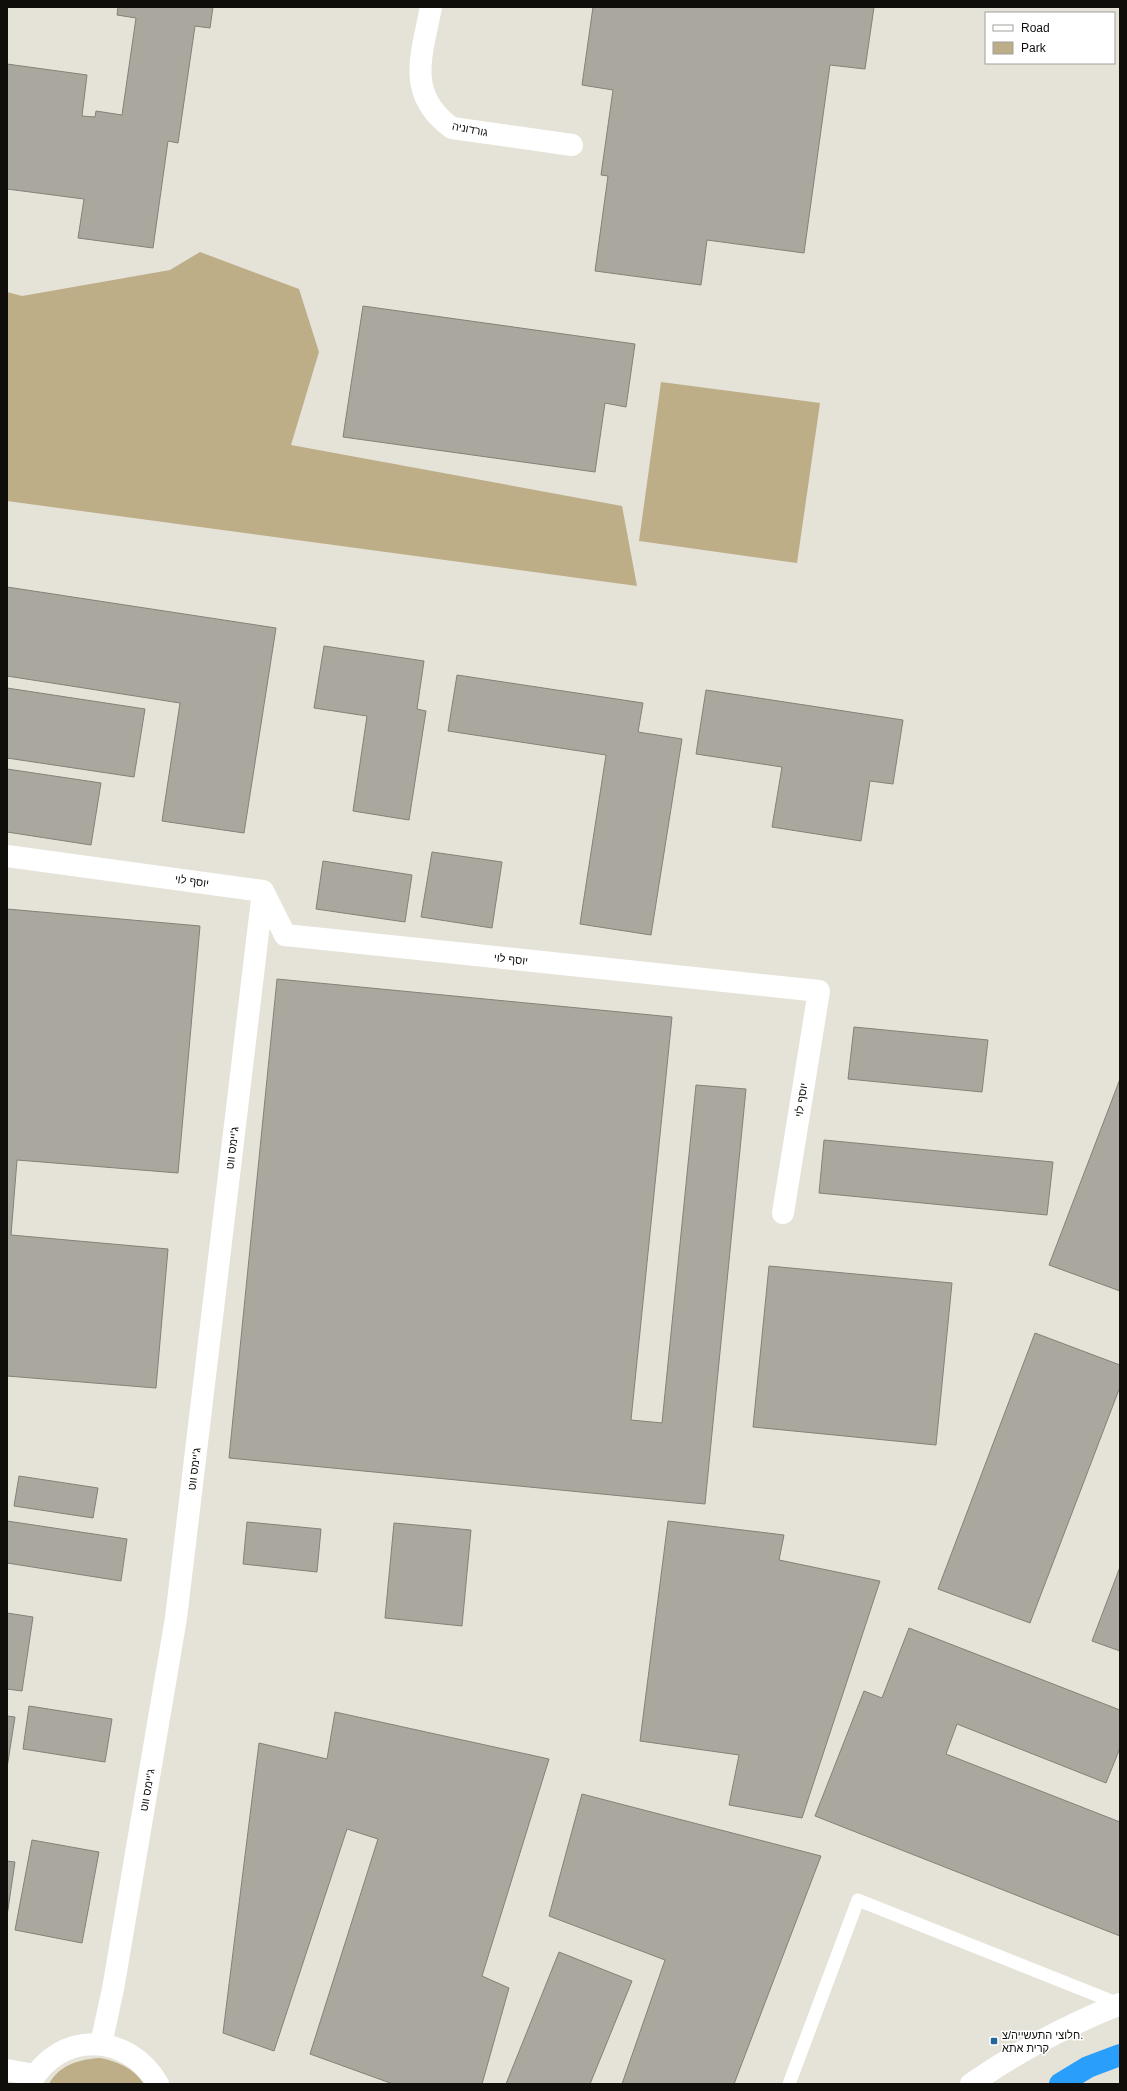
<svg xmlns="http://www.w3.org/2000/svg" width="1127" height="2091" font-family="Arial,'Noto Sans Hebrew',sans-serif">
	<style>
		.green { fill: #bdae88 }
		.building { fill: #aaa79e; stroke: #848178 }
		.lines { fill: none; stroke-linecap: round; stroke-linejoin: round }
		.lane { stroke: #fff; stroke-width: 13 }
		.street { stroke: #fff; stroke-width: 22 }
		.secondary { stroke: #fff; stroke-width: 22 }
		.highway { stroke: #299efb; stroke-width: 22 }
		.poi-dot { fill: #27669d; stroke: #fff; stroke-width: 1.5 }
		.labels { text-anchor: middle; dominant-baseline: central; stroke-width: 3; stroke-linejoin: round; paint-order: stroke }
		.street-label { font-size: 11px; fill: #0f0e0b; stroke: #fff }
		.poi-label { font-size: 11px; fill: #0f0e0b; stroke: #fff; text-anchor: start }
	</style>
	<rect width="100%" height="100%" fill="#e5e2d8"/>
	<!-- green -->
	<path class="green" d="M200,252L299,289L319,352L291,445L622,506L637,586L7,501V292L22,296L170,270Z
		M661,382L820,403L797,563L639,541Z
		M100,2058C119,2062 133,2068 144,2084H49C59,2065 80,2059 100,2058Z"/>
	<!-- building -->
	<path class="building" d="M118,7H213L210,28L195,26L178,143L168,141L153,248L78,238L84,199L7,189V64L87,75L82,116L95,117L96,111L122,115L136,18L117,15Z
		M593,7H874L865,69L830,65L804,253L707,240L701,285L595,271L608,176L601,175L613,90L582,85Z
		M363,306L635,344L626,407L605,403L595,472L343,437Z
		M7,587L276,628L244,833L162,821L180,703L7,676Z
		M324,646L424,661L417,709L426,711L409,820L353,811L367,716L314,708Z
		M457,675L643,703L638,732L682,739L651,935L580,924L606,755L448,731Z
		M7,688L145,709L134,777L7,758Z
		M706,690L903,720L893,784L870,781L861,841L772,827L782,767L696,754Z
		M7,769L101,783L91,845L7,832Z
		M432,852L502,862L492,928L421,917Z
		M323,861L412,875L405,922L316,909Z
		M7,909L200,926L178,1173L17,1160L11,1235L168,1249L156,1388L7,1376Z
		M277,979L672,1017L631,1420L662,1423L696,1085L746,1089L705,1504L229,1458Z
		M854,1027L988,1040L982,1092L848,1079Z
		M1120,1079V1291L1049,1265Z
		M824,1140L1053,1162L1047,1215L819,1193Z
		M769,1266L952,1283L936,1445L753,1427Z
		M1035,1333L1120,1365V1387L1030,1623L938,1589Z
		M19,1476L98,1488L93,1518L14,1506Z
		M7,1521L127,1539L121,1581L7,1563Z
		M668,1521L784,1535L779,1560L880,1581L802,1818L729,1805L739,1755L640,1741Z
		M247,1522L321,1529L317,1572L243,1564Z
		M394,1523L471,1530L462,1626L385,1618Z
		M1120,1567V1651L1092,1641Z
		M7,1613L33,1617L22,1691L7,1689Z
		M909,1628L1120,1710V1748L1106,1783L957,1724L946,1754L1120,1822V1936L815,1816L864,1691L882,1698Z
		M29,1706L112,1719L105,1762L23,1749Z
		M335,1712L549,1759L482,1976L509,1988L482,2084H393L310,2054L378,1839L347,1829L274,2051L223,2033L259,1743L327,1759Z
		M7,1716L15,1717L7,1768Z
		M582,1794L821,1856L734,2084H622L665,1960L549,1916Z
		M32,1840L99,1852L82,1943L15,1930Z
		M7,1861L15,1862L7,1916Z
		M559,1952L632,1981L590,2084H506Z"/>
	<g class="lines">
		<!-- lane -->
		<path class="lane" d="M789,2084L858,1900L1119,2004"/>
		<!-- street -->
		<path class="street" d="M431,7C422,55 405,94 452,128L572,145
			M7,856L263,891L285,935L819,991L783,1213
			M101,2044L113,1989L176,1618L263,891"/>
		<!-- secondary -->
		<path class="secondary" d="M7,2070L35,2075
			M30,2084C59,2030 128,2032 158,2084
			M971,2084C1017,2052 1068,2025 1120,2004"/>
		<!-- highway -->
		<path class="highway" d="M1060,2084L1088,2067L1120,2055"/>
	</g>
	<!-- markers -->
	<rect class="poi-dot" x="990" y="2037" width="8" height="8" rx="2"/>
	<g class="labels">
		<!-- street labels -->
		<g class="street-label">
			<text transform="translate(470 129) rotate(11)">גורדוניה</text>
			<text transform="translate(192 881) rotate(8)">יוסף לוי</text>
			<text transform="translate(511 959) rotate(6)">יוסף לוי</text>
			<text transform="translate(801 1100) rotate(-81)">יוסף לוי</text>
			<text transform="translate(232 1148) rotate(-83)">ג'יימס ווט</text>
			<text transform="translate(194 1469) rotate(-83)">ג'יימס ווט</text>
			<text transform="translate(147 1790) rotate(-80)">ג'יימס ווט</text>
		</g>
		<!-- poi labels -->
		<g class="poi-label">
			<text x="1002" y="2035">חלוצי התעשייה/צ.<tspan x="1002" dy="13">קרית אתא</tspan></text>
		</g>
	</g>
	<!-- border -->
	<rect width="1127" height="2091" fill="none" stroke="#0f0e0b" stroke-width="16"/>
	<!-- legend -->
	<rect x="985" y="12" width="130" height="52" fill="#ffffff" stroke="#9f9f9d"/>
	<rect x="993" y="25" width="20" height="6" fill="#ffffff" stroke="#9f9f9d"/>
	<text x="1021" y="32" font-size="12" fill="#0f0e0b">Road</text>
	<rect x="993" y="42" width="20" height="12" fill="#bdae88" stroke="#9f9f9d"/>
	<text x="1021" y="52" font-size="12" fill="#0f0e0b">Park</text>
</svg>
